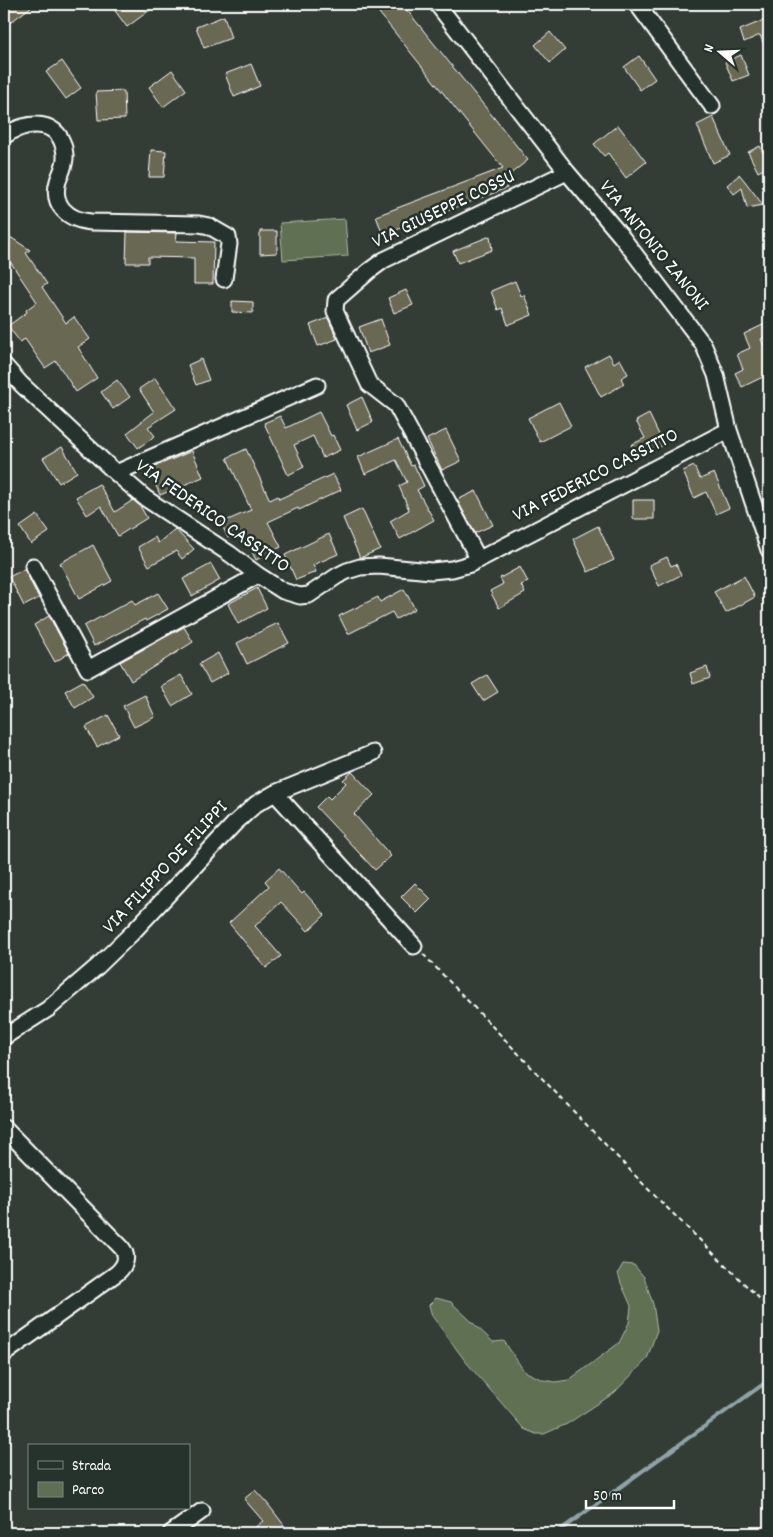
<svg xmlns="http://www.w3.org/2000/svg" width="773" height="1537" font-family="Dekko,sans-serif">
	<style>
		.green { fill: #5e7053; stroke: #aeb8a9 }
		.lines { fill: none; stroke-linecap: round; stroke-linejoin: round }
		.stream { stroke: #91a3a8; stroke-width: 4 }
		.building { fill: #696753; stroke: #fff }
		.minor-casing { stroke: #fff; stroke-width: 19 }
		.path { stroke: #fff; stroke-width: 2; stroke-dasharray: 5 4; stroke-linecap: butt }
		.minor { stroke: #26332d; stroke-width: 15 }
		.labels { text-anchor: middle; dominant-baseline: central; stroke-width: 5; stroke-linejoin: round; paint-order: stroke }
		.street-label { font-size: 20px; fill: #fff; stroke: #26332d }
	</style>
	<rect width="100%" height="100%" fill="#333d35"/>
	<filter id="ink" filterUnits="userSpaceOnUse"><feTurbulence type="fractalNoise" baseFrequency=".02" numOctaves="2"/><feDisplacementMap in="SourceGraphic" scale="10" xChannelSelector="R" yChannelSelector="G"/><feConvolveMatrix kernelMatrix="1 2 1 2 8 2 1 2 1" color-interpolation-filters="sRGB"/></filter>
	<g filter="url(#ink)">
		<!-- green -->
		<path class="green" d="M345,219L348,256L283,260L280,223Z
			M623,1264L634,1265L644,1277L653,1304L657,1330L647,1359L614,1393L567,1424L544,1434H536L524,1429L466,1362L432,1316L429,1305L436,1298L451,1302L493,1342L504,1341L524,1371L543,1380L555,1382L569,1380L619,1343L629,1323L631,1306L621,1283L618,1273Z"/>
		<g class="lines">
			<!-- stream -->
			<path class="stream" d="M556,1533L769,1380"/>
		</g>
		<!-- building -->
		<path class="building" d="M4,4H35L4,27Z
			M110,4H158L127,27Z
			M372,4H402L528,160L504,179L507,188L383,235L376,216L503,168Z
			M224,16L231,38L204,48L196,27Z
			M769,18V57L760,35L744,42L740,30Z
			M550,32L565,50L550,63L535,45Z
			M741,55L749,75L733,81L725,62Z
			M639,56L655,79L640,90L624,67Z
			M62,61L81,88L66,99L46,72Z
			M251,64L260,86L234,97L225,74Z
			M172,70L186,90L163,107L149,87Z
			M124,91L125,119L98,120L96,92Z
			M713,117L730,155L713,163L697,125Z
			M618,125L646,162L626,178L608,153L604,156L594,144Z
			M760,146L769,166L758,172L748,152Z
			M151,150L166,151L164,177H149Z
			M739,174L744,180L763,205L747,208L742,188L734,194L727,185L739,175Z
			M260,231H277V253L260,254Z
			M127,232L177,233L176,241L214,242L213,284H194V258L148,257V263H126Z
			M4,233L30,250L26,253L47,284L42,287L66,323L74,317L90,339L78,347L97,378L76,392L56,361L45,368L25,339L20,342L8,326L27,312L26,310L37,302L11,263L4,268Z
			M490,236L492,250L458,263L453,251Z
			M515,281L521,296L524,295L532,315L508,325L502,308L498,310L491,291Z
			M406,290L413,305L394,313L388,298Z
			M232,301L253,302V313L232,312Z
			M328,318L337,339L318,346L310,325Z
			M381,319L390,345L368,353L359,327Z
			M769,322V335L761,339L769,357V374L742,387L735,373L743,369L737,354L750,348L744,334Z
			M609,354L614,363L620,359L628,374L621,378L624,384L601,397L585,367Z
			M201,359L209,380L196,385L188,365Z
			M155,378L176,409L148,427L155,436L138,448L127,433L154,412L139,389Z
			M117,380L130,397L113,409L101,392Z
			M362,397L373,422L357,430L346,405Z
			M559,402L571,426L540,442L528,418Z
			M319,412L331,436L333,435L340,450L323,458L313,436L294,445L304,467L288,475L264,423L280,416L286,428Z
			M649,414L664,445L637,457L631,445L645,438L636,421Z
			M446,430L461,461L442,470L427,439Z
			M398,439L411,466L414,465L424,486L417,490L434,520L400,539L390,521L409,510L399,486L407,482L396,460L365,474L358,457Z
			M62,447L77,472L59,483L43,458Z
			M246,449L270,500L278,496L279,499L333,474L341,490L299,510L298,508L268,522L281,547L256,560L242,532L228,538L221,523L251,510L227,458Z
			M192,451L203,477L160,495L149,469Z
			M694,466L700,479L714,473L729,508L716,514L706,492L694,498L683,471Z
			M99,484L115,512L133,500L140,506L147,518L118,536L101,506L87,515L76,497Z
			M476,491L493,525L475,533L457,500Z
			M633,500H654V519H633Z
			M362,509L380,549L360,558L343,518Z
			M37,515L49,532L31,544L20,527Z
			M598,526L614,560L588,572L573,539Z
			M175,529L194,549L182,559L176,551L149,566L138,547L155,537L158,543Z
			M329,534L338,554L313,565L316,572L296,580L285,555Z
			M93,545L112,581L79,599L60,563Z
			M667,557L671,566L676,564L681,575L659,586L649,565Z
			M211,564L220,580L192,596L183,579Z
			M520,567L528,582L521,585L525,593L499,608L490,591L503,584L500,578Z
			M24,569L39,598L24,606L9,577Z
			M744,576L755,597L726,613L714,592Z
			M257,588L267,608L238,624L228,604Z
			M404,589L415,609L396,619L392,612L348,634L339,616L378,597L380,602Z
			M158,593L168,609L146,621L145,619L94,646L84,626L132,600L135,605Z
			M49,616L69,653L55,662L34,625Z
			M278,623L289,643L247,664L237,643Z
			M184,627L193,642L131,681L120,662Z
			M218,653L228,673L210,683L199,664Z
			M707,667L710,678L693,684L690,673Z
			M181,675L192,694L172,706L161,686Z
			M487,675L498,692L483,701L472,684Z
			M83,681L93,697L75,708L65,691Z
			M145,695L155,717L134,727L123,706Z
			M108,715L119,735L97,747L86,727Z
			M352,772L374,795L354,814L391,856L375,870L316,807L327,796L330,799L346,783L343,780Z
			M279,868L302,894L304,892L325,915L308,931L281,902L255,926L281,956L266,968L229,923L269,886L265,881Z
			M415,883L431,899L417,913L401,897Z
			M255,1490L267,1503L290,1533H248L263,1521L244,1499Z"/>
		<g class="lines">
			<defs>
				<path id="minor" d="M437,4L567,172L621,236L703,344L716,375L729,430L769,550
					M637,4L712,106
					M4,136C28,120 62,118 65,155C66,164 61,172 58,181C51,205 68,220 91,222L199,224L209,226L228,237L229,244L224,279
					M4,365L21,384L116,473L145,498L230,554L258,575L283,591L300,596L309,595L337,576L347,571L360,567L379,566L431,571L452,569L470,564L729,430
					M116,473L317,385
					M479,560L396,405L369,384L335,311L336,300L369,271L384,260L567,172
					M33,566L88,669L258,575
					M275,793L414,946
					M4,1037L48,1009L98,966L132,933L234,824L256,804L275,793L373,753
					M4,1128L122,1248C129,1257 125,1266 117,1273L4,1354
					M171,1533L202,1511"/>
			</defs>
			<!-- minor casing -->
			<use href="#minor" class="minor-casing"/>
			<!-- path -->
			<path class="path" d="M423,954L648,1189L769,1308"/>
			<!-- minor -->
			<use href="#minor" class="minor"/>
		</g>
	</g>
	<g class="labels">
		<!-- street labels -->
		<g class="street-label">
			<text transform="translate(444 210) rotate(-26)">VIA GIUSEPPE COSSU</text>
			<text transform="translate(653 246) rotate(51)">VIA ANTONIO ZANONI</text>
			<text transform="translate(596 476) rotate(-27)">VIA FEDERICO CASSITTO</text>
			<text transform="translate(212 517) rotate(35)">VIA FEDERICO CASSITTO</text>
			<text transform="translate(166 868) rotate(-47)">VIA FILIPPO DE FILIPPI</text>
		</g>
	</g>
	<!-- margin -->
	<rect width="773" height="1537" fill="none" stroke="#26332d" stroke-width="20"/>
	<rect x="10" y="10" width="753" height="1517" fill="none" stroke="#fff" stroke-width="2" filter="url(#ink)"/>
	<!-- legend -->
	<rect x="28" y="1444" width="162" height="65" fill="#26332d" stroke="#7d8581"/>
	<rect x="38" y="1461" width="25" height="8" fill="#26332d" stroke="#7d8581"/>
	<text x="72" y="1470" font-size="15" fill="#ffffff">Strada</text>
	<rect x="38" y="1482" width="25" height="15" fill="#5e7053" stroke="#7d8581"/>
	<text x="72" y="1494" font-size="15" fill="#ffffff">Parco</text>
	<!-- north arrow -->
	<g transform="translate(720 52) rotate(289)" stroke="#26332d" stroke-width="4" paint-order="stroke">
	<path d="M0-4L9 19L0 12L-9 19Z" fill="#ffffff"/>
	<text y="-8" font-size="14" font-weight="bold" text-anchor="middle" fill="#ffffff">N</text>
	</g>
	<!-- scale -->
	<path d="M586 1500v8h88v-8" fill="none" stroke="#ffffff" stroke-width="2.5"/>
	<text x="593" y="1500" font-size="15" fill="#ffffff" stroke="#26332d" stroke-width="4" paint-order="stroke">50 m</text>
</svg>
